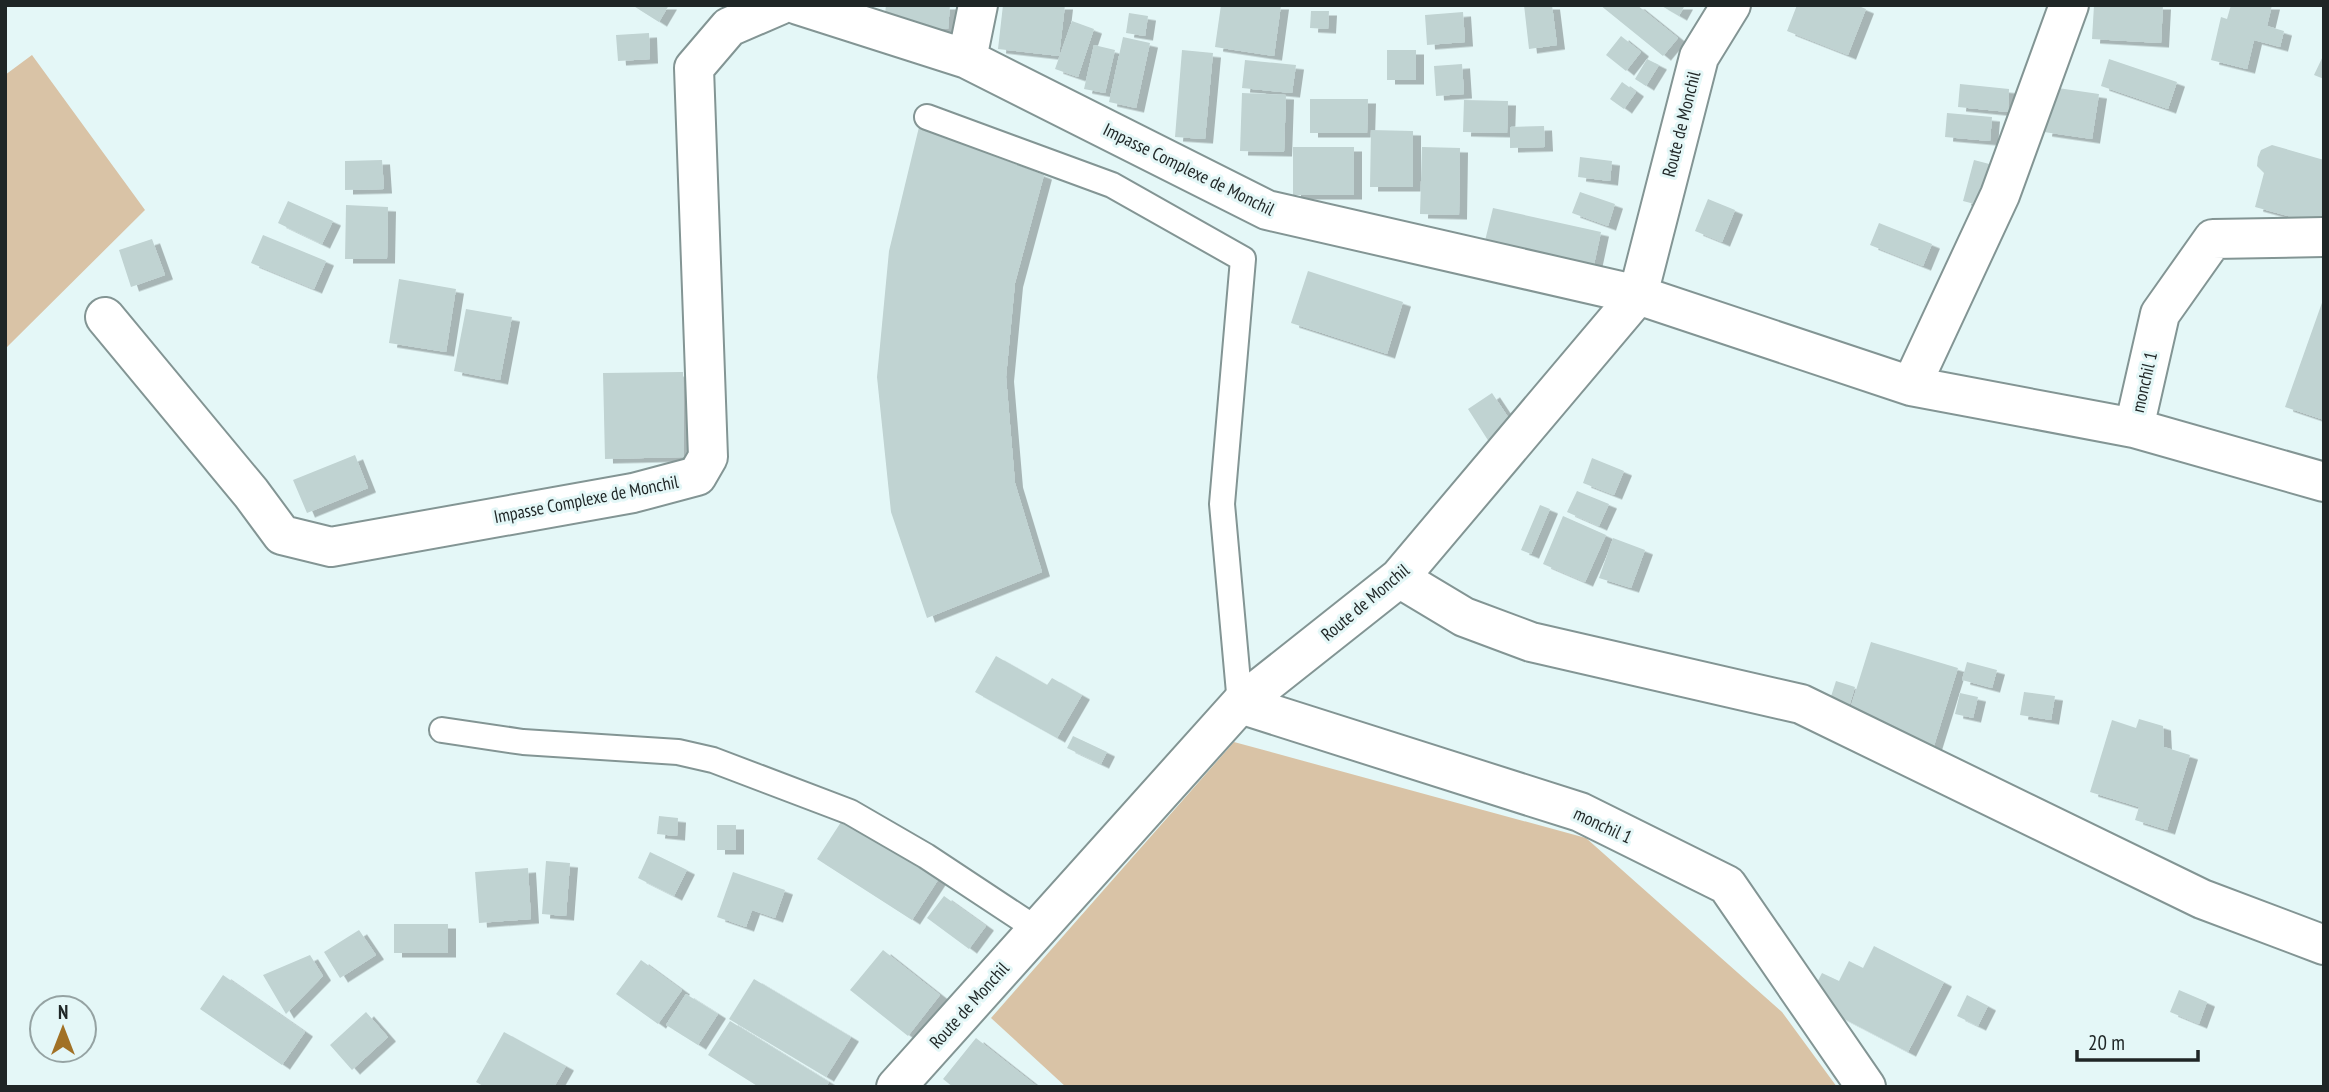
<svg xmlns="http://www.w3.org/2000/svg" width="2329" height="1092" font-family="'PT Sans Narrow',sans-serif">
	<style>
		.green { fill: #d9c3a6 }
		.building { fill: #c0d3d2; filter: url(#shadow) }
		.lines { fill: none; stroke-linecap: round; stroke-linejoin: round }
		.service-casing { stroke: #839594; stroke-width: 28 }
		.minor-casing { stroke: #839594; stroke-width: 42 }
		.service { stroke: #fff; stroke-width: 24 }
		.minor { stroke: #fff; stroke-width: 38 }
		.labels { text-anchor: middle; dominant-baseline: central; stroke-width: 6; stroke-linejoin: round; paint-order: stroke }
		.street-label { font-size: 18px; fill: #1f2626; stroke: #e4f7f7 }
	</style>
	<defs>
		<filter id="shadow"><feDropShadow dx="8" dy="4.5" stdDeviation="0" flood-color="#0004"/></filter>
	</defs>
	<rect width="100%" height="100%" fill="#e4f7f7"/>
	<!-- green -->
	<path class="green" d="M32,55L145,210L5,349V75Z
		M1234,742L1586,838L1782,1012L1837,1087H1066L991,1018Z"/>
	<!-- building -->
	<path class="building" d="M632,5H669L659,22Z
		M886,5H950L948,29L884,23Z
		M1003,5H1065L1059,56L998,49Z
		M1221,5H1281L1274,56L1215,47Z
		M1524,5H1552L1557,45L1529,49Z
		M1600,5H1637L1678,38L1663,56Z
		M1660,5H1685L1679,16Z
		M1797,5H1856L1866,9L1848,55L1787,31Z
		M2094,5H2163L2161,43L2092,39Z
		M2231,5H2272L2267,26L2284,31L2280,47L2254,40L2247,69L2211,60L2221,17L2227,19Z
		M1311,11H1329L1328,29L1310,28Z
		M1463,12L1465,42L1427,45L1425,15Z
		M1129,13L1148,16L1145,36L1126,33Z
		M1072,21L1094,29L1078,77L1055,69Z
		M649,33L650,59L618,61L616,35Z
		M1621,36L1641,52L1626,71L1606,55Z
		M1123,37L1150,43L1136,108L1109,102Z
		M1094,45L1115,50L1105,93L1084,89Z
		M1182,50L1213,53L1205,139L1175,137Z
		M1387,50H1416V80H1387Z
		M2324,54V79L2314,75Z
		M1647,59L1659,65L1646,86L1635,79Z
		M2109,59L2177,82L2168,109L2101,86Z
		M1245,60L1296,65L1292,93L1242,88Z
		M1462,64L1464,94L1436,96L1434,66Z
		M1622,82L1636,92L1624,109L1610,99Z
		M1960,84L2009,89L2008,112L1958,107Z
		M2051,87L2099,94L2092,139L2044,132Z
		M1242,93L1286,95L1284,152L1240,151Z
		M1310,99H1368L1367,133H1310Z
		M1464,100L1508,101L1507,133L1463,132Z
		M1947,113L1992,117L1990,141L1945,137Z
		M1544,126L1545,147L1510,148V127Z
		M919,127L1044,175L1015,283L1006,377L1015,483L1042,572L927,618L891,512L877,377L889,251Z
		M1371,130L1413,131V187H1370Z
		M2272,145L2324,160V226L2255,207L2264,173L2257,166L2258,157L2261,150Z
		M1293,147H1354V195H1293Z
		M1422,147L1460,148L1459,215L1420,214Z
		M1580,157L1612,161L1610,181L1578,177Z
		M382,160L384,189L345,190V161Z
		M1974,160L1997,166L1986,207L1963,201Z
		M1580,192L1615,204L1608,226L1572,213Z
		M1708,199L1735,210L1722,242L1695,231Z
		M288,201L333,221L322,244L278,223Z
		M346,205L388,207L387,259H345Z
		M1493,208L1601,232L1592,274L1483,249Z
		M1879,223L1932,244L1923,266L1870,245Z
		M263,235L326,261L314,289L251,263Z
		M152,239L165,275L131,287L119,250Z
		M1308,271L1403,302L1387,354L1291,323Z
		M399,279L456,289L446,352L389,343Z
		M2324,297V420L2285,407Z
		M466,309L512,317L500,380L454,371Z
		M683,372L684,457L605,459L603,373Z
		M1492,393L1516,429L1491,445L1468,409Z
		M355,455L368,488L307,513L293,480Z
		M1592,458L1624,471L1614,495L1583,483Z
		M1577,491L1609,504L1599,526L1567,512Z
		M1540,505L1550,509L1531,554L1521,550Z
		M1563,516L1606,535L1585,582L1543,564Z
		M1613,538L1645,550L1631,588L1599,578Z
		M1871,642L1958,668L1933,749L1846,722Z
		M996,656L1047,685L1052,678L1082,695L1057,738L975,692Z
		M1967,662L1997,670L1992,688L1962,680Z
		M1836,681L1855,687L1845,720L1825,715Z
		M2024,692L2055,696L2051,720L2020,715Z
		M1960,693L1978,697L1973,718L1955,714Z
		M2139,719L2163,726L2164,747L2190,755L2167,830L2135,820L2139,807L2090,792L2112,720L2136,728Z
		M1073,736L1107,752L1101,764L1067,748Z
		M659,816L678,818L677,836L657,834Z
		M843,819L938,880L912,920L817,859Z
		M717,825H736V850H717Z
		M650,852L687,870L674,896L638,878Z
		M546,861L570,863L566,916L542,914Z
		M528,868L531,919L479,923L475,872Z
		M733,872L785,890L775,918L752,910L746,927L717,917Z
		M944,896L986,926L969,949L927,918Z
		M394,924H448V953H394Z
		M359,930L376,955L340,978L324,952Z
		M1874,946L1944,982L1908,1052L1808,1000L1822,973L1839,981L1849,961L1863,968Z
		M883,950L940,995L908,1036L850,990Z
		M310,955L323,976L286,1014L263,975Z
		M641,960L682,990L658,1024L616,994Z
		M223,975L305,1032L282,1065L200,1009Z
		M754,979L851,1037L826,1077L729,1019Z
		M2179,990L2207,1002L2199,1024L2170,1012Z
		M686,994L718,1014L698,1045L666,1025Z
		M1967,995L1988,1006L1978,1026L1957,1016Z
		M366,1012L388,1037L352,1070L330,1045Z
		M730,1021L829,1082L826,1087H759L708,1055Z
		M504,1032L566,1066L554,1087H485L476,1082Z
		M976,1038L1038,1087H953L943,1079Z"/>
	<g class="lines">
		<defs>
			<path id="service" d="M927,117L1112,185L1243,259L1222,504L1240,704
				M442,730L523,742L678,752L713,760L850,812L926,856L1038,930"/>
			<path id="minor" d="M798,5L967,59L1267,210L1638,295L1911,386L2134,428L2324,482
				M967,59L978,5
				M105,317L251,493L282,535L331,547L633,493L697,476L708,457L694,68L729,27L780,5
				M1911,386L2000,195L2069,5
				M2134,428L2160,314L2213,239L2324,237
				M1399,578L1464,617L1531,642L1801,704L2202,899L2324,945
				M1240,704L1580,812L1727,885L1866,1087
				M896,1087L1240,704L1399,578L1638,295L1699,57L1731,5"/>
		</defs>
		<!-- service casing -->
		<use href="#service" class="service-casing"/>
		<!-- minor casing -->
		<use href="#minor" class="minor-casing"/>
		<!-- service -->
		<use href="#service" class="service"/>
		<!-- minor -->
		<use href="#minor" class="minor"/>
	</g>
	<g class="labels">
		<!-- street labels -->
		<g class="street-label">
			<text transform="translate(1681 124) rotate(-76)">Route de Monchil</text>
			<text transform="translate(1189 169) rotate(26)">Impasse Complexe de Monchil</text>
			<text transform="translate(2144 382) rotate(-77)">monchil 1</text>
			<text transform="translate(586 499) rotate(-11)">Impasse Complexe de Monchil</text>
			<text transform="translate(1365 602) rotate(-40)">Route de Monchil</text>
			<text transform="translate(1603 825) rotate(25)">monchil 1</text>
			<text transform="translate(969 1005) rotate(-48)">Route de Monchil</text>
		</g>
	</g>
	<!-- border -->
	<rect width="2329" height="1092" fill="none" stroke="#1f2626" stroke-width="14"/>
	<!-- north arrow -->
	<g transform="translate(63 1029)"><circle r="33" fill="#e4f7f7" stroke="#95a3a3" stroke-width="2"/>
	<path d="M0-5L12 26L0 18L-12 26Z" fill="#a17125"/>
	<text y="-10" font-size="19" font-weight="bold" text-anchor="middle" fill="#1f2626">N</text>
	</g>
	<!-- scale -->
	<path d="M2077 1050v10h121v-10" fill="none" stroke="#1f2626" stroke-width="3.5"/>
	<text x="2088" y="1050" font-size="21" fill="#1f2626" stroke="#e4f7f7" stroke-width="5" paint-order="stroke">20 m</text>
</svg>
